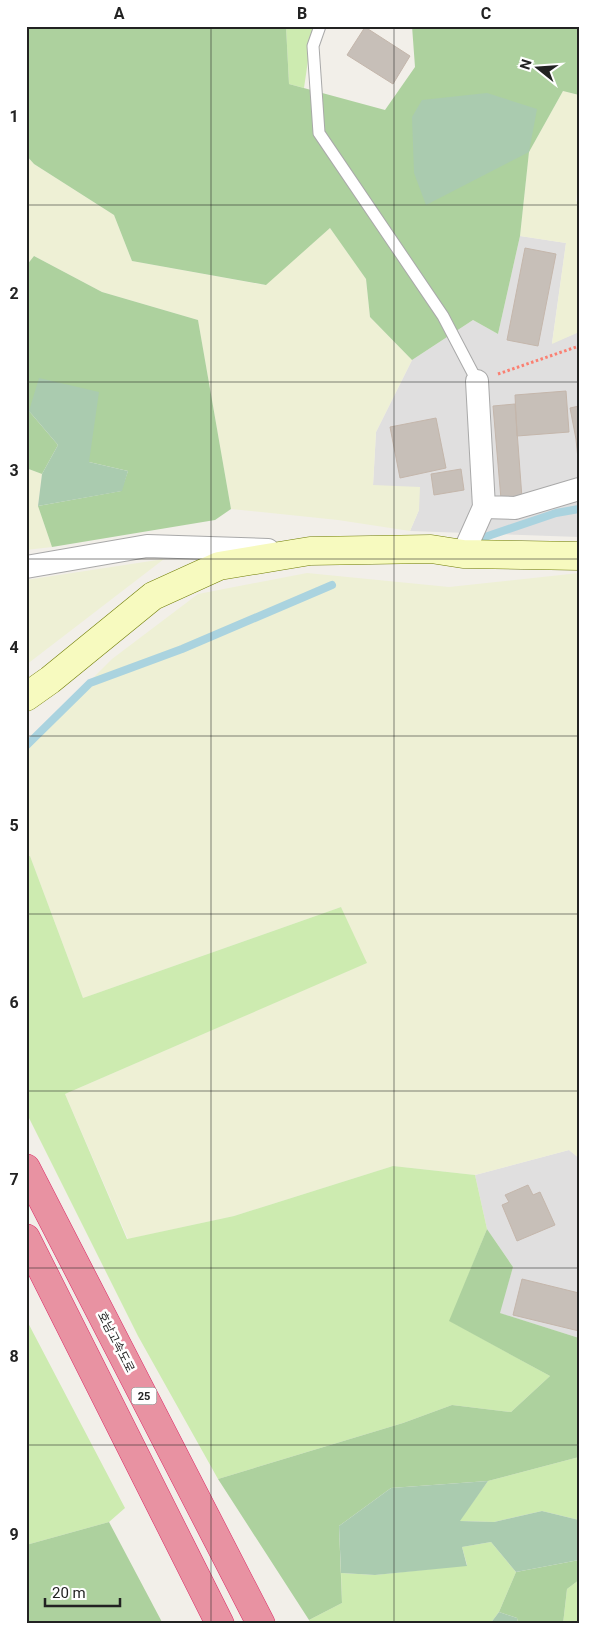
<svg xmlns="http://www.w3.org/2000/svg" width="605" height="1650" font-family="Roboto,'Noto Sans KR',sans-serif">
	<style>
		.residential { fill: #e0dfdf }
		.farmland { fill: #eef0d5 }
		.grass { fill: #cdebb0 }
		.forest { fill: #add19e }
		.cemetery { fill: #aacbaf }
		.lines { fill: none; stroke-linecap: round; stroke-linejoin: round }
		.stream { stroke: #aad3df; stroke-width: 8 }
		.building { fill: #c7bfb8; stroke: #c4b6ab }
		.lane-casing { stroke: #a9a9a9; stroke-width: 13 }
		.street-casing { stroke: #a9a9a9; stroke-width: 24 }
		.secondary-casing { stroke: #707d05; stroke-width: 29 }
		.highway-casing { stroke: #dc2a67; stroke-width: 29 }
		.path { stroke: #fa8072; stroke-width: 3; stroke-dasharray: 2.5 2.5; stroke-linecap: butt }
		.lane { stroke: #fff; stroke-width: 11 }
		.street { stroke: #fff; stroke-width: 22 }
		.secondary { stroke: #f7fabf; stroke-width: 28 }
		.highway { stroke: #e892a2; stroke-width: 28 }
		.grid { fill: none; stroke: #222; stroke-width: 1; stroke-opacity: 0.55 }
		.labels { text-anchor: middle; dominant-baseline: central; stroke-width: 5; stroke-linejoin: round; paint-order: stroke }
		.shield { fill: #fff; stroke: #646464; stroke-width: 1 }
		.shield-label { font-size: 11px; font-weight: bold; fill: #222 }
		.street-label { font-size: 12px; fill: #222; stroke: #fff }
		.neatline { fill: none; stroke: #222; stroke-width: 2 }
		.grid-label { font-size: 16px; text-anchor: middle; font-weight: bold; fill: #222 }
	</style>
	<rect width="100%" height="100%" fill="#f2efe9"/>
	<!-- residential -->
	<path class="residential" d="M520,236L566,243L552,343L579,332V537L410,531L419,510L373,486L376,432L412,360L473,320L498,334Z
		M569,1150L579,1158V1338L499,1313L513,1267L487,1229L475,1175Z"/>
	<!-- farmland -->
	<path class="farmland" d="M563,91L579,95V176L576,201L579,203V332L552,344L566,243L520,236L529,152Z
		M26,155L34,164L114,215L132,261L265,285L330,228L366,279L370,317L412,360L376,432L373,485L420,487L419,510L410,531L338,520L231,509L198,320L102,292L34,256L26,266Z
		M26,468L42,474L38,506L52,547L26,550Z
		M164,559L26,665V580Z
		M307,573L449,587L579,573V1158L569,1150L475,1175L393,1166L234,1216L128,1239L65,1094L366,963L341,907L83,998L30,856L26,857V745L112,659L198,594Z"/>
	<!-- grass -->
	<path class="grass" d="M286,26H313L304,88L289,84Z
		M30,856L83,998L341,907L367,963L65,1094L127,1239L234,1216L393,1166L475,1175L487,1229L450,1321L550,1376L511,1412L452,1405L403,1423L218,1479L138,1336L26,1112V857Z
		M26,1319L125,1508L109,1522L26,1545Z
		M579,1457V1520L542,1511L494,1522L459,1521L488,1481Z
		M491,1542L516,1572L499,1612L490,1624H311L309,1620L342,1603L341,1573L375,1575L467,1565L462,1547Z
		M579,1580V1624H563L567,1589Z"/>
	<!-- forest -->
	<path class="forest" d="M26,26H286L289,84L385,110L415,67L412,26H579V95L563,91L529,152L520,236L498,334L473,320L412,360L370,317L366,279L330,228L266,285L132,261L114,215L34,164L26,155Z
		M34,256L102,292L198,320L231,509L215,520L52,547L38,506L121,491L128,471L89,462L29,411L58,445L42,474L26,468V266Z
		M487,1229L513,1267L500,1313L579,1338V1457L488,1481L391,1488L339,1526L342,1603L309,1620L218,1479L403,1423L452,1405L511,1412L550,1376L449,1321Z
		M109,1522L163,1624H26V1545Z
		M579,1560V1580L567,1589L563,1624H518L517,1618L499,1612L516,1572Z"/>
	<!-- cemetery -->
	<path class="cemetery" d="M487,93L537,109L529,152L426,205L414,173L412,117L422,100Z
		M39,378L99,392L89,462L128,471L122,491L38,506L42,474L58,445L29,411Z
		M488,1481L460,1521L494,1522L542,1511L579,1520V1560L516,1572L491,1542L462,1547L467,1566L375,1575L341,1573L339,1526L391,1488Z
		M499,1612L517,1618L518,1624H490Z"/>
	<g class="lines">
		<!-- stream -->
		<path class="stream" d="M479,539L556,513L579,509
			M26,746L90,683L182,649L332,585"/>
	</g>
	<!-- building -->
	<path class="building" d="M365,27L410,56L393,84L347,55Z
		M525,248L556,254L538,346L507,340Z
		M566,391L569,432L517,436L515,395Z
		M515,404L522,498L501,499L493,406Z
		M579,406V439H576L570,408Z
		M436,418L446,468L400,478L390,427Z
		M576,439H579V469Z
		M461,469L464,490L434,495L431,474Z
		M528,1185L533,1195L540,1192L555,1225L517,1241L502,1205L509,1202L505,1195Z
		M522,1279L579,1293V1331L513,1315Z"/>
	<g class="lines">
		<defs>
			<path id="lane" d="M320,26L313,46L319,133L443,316L477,381"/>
			<path id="street" d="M484,507L515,508L579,489
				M463,554L484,507L477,381
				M26,567L147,546L268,550"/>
			<path id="secondary" d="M26,697L50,680L153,596L219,566L310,551L431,549L463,554L579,556"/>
			<path id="highway" d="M26,1168L261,1624
				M26,1238L220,1624"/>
		</defs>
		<!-- lane casing -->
		<use href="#lane" class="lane-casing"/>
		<!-- street casing -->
		<use href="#street" class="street-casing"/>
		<!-- secondary casing -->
		<use href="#secondary" class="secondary-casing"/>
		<!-- highway casing -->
		<use href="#highway" class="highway-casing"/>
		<!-- path -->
		<path class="path" d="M498,374L579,346"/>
		<!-- lane -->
		<use href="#lane" class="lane"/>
		<!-- street -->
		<use href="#street" class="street"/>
		<!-- secondary -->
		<use href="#secondary" class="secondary"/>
		<!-- highway -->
		<use href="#highway" class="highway"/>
	</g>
	<!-- grid -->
	<path class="grid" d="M211,26V1624M394,26V1624M26,205H579M26,382H579M26,559H579M26,736H579M26,914H579M26,1091H579M26,1268H579M26,1445H579"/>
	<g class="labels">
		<!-- shield labels -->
		<rect class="shield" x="131.5" y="1387.5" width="25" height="17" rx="4"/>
		<g class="shield-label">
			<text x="144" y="1396">25</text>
		</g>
		<!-- street labels -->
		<g class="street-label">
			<text transform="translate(116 1342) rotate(63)">호남고속도로</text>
		</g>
	</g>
	<!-- border -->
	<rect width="605" height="1650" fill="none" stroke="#ffffff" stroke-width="55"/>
	<!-- north arrow -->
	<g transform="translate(538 68) rotate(287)" stroke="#ffffff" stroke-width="4" paint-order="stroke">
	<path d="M0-4L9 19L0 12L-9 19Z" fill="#222222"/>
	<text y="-8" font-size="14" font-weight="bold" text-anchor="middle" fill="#222222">N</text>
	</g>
	<!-- scale -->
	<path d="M45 1598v8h75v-8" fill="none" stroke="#222222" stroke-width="2.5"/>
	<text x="52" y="1598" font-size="15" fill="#222222" stroke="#ffffff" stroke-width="4" paint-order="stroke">20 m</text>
	<rect x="28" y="28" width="550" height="1594" class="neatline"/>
	<g class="grid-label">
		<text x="119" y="19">A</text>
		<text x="302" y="19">B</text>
		<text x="486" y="19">C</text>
		<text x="14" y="122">1</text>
		<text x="14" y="299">2</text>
		<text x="14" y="476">3</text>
		<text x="14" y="653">4</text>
		<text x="14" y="831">5</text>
		<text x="14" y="1008">6</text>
		<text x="14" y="1185">7</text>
		<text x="14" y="1362">8</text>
		<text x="14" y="1540">9</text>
	</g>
</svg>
